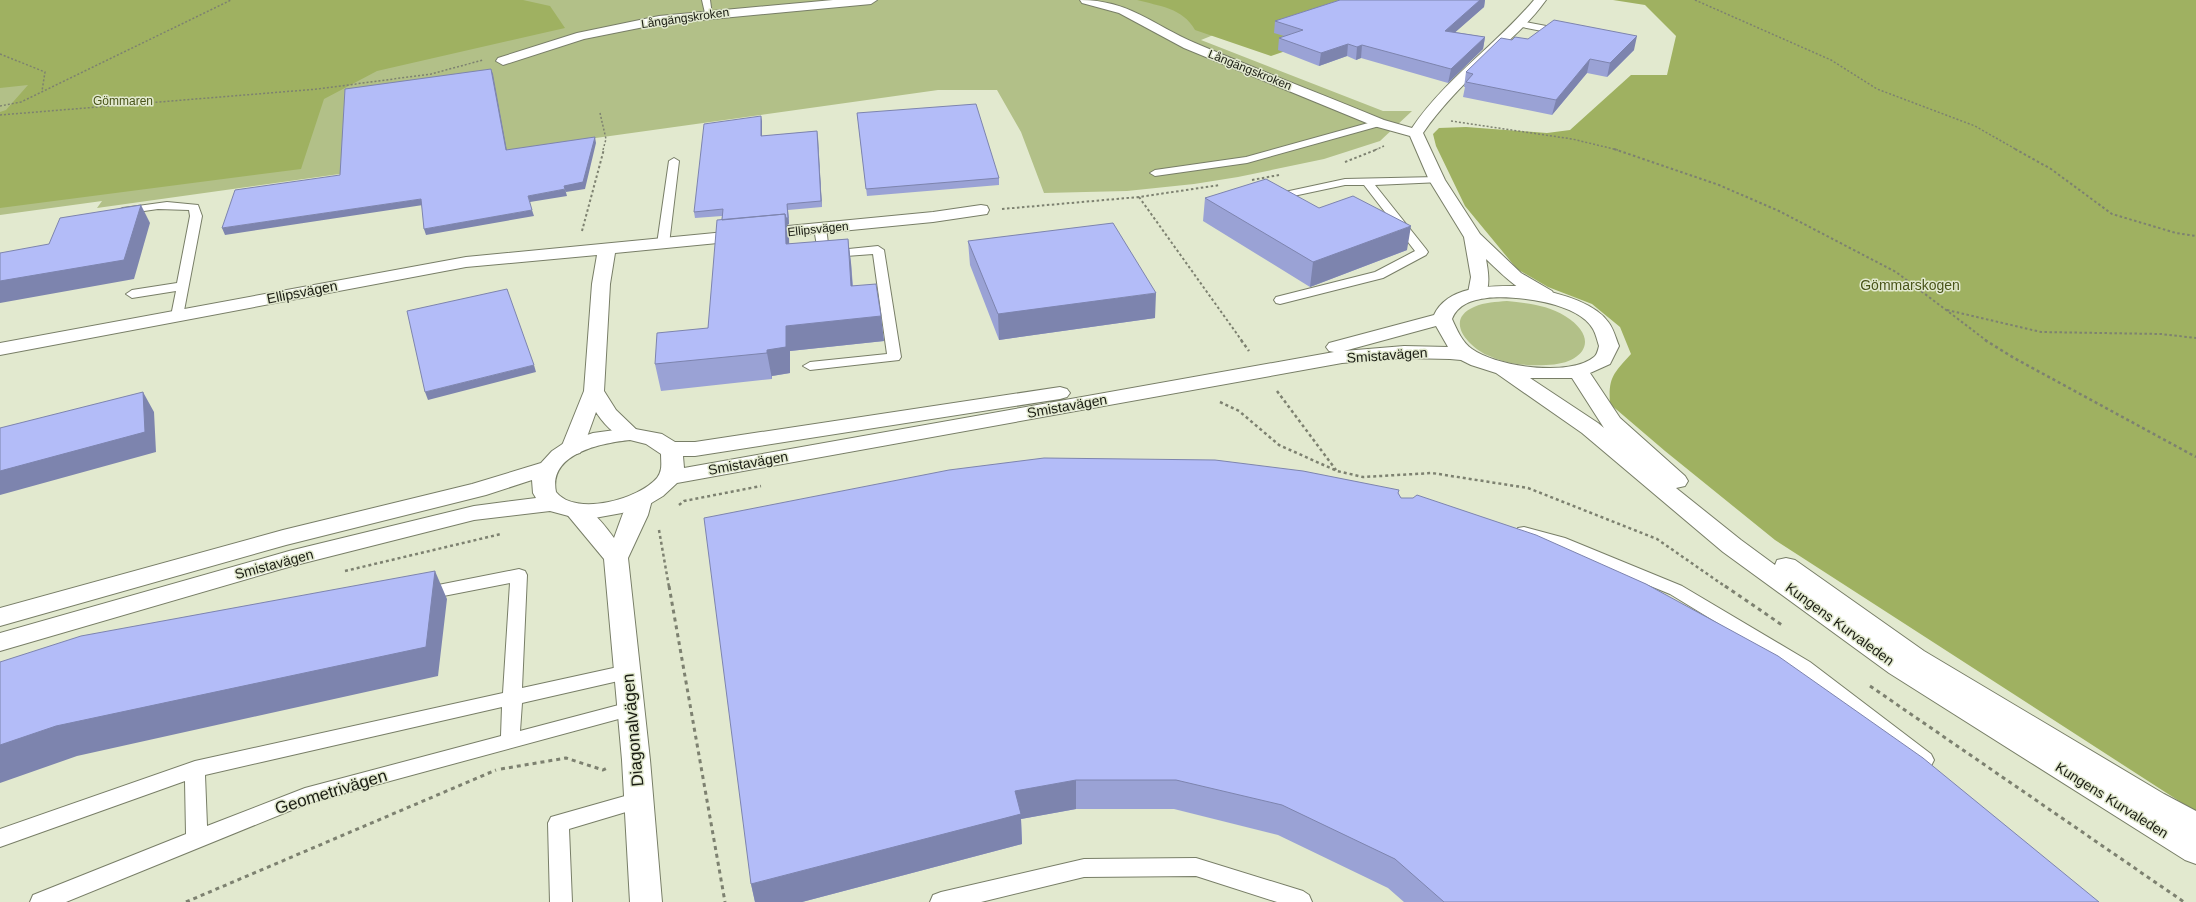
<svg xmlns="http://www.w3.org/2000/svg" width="2196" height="902" font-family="Helvetica,sans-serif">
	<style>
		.green { fill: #b2c088 }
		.forest { fill: #9fb161 }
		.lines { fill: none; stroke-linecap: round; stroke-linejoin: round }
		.lane-casing { stroke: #787e67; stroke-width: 2 }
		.street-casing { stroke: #787e67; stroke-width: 2 }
		.secondary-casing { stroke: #787e67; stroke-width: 2 }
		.path-far3 { stroke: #7d8170; stroke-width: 1.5; stroke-dasharray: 2 2; stroke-linecap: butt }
		.path-far2 { stroke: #7d8170; stroke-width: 2; stroke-dasharray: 2.5 2.5; stroke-linecap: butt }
		.path-far1 { stroke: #7d8170; stroke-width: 2.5; stroke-dasharray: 3 3; stroke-linecap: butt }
		.path { stroke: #7d8170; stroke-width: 3; stroke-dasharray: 4 4; stroke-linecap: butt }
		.lane { fill: #fff; fill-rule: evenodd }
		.street { fill: #fff; fill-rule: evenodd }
		.secondary { fill: #fff; fill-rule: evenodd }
		.wall { fill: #9aa2d5 }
		.shaded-wall { fill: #7d84ae }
		.building { fill: #b3bcf8; stroke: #7d84ae }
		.labels { text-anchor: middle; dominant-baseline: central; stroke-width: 3; stroke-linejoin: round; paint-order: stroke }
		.far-street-label { font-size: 12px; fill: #1a1c13; stroke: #e2e9cf }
		.far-park-label { font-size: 12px; fill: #495419; stroke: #e2e9cf }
		.park-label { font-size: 14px; fill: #495419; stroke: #e2e9cf }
		.street-label { font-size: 14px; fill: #1a1c13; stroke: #e2e9cf }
		.near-street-label { font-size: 17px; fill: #1a1c13; stroke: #e2e9cf }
	</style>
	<rect width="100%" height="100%" fill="#e2e9cf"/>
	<!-- green -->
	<path class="green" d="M0,0H1288L1268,13L1201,40L1383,111H1412L1380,141L1324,159L1238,177L1194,184L1127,191L1044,193L1021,132L997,90H938L97,208L102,201L0,215Z
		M1507,301C1527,303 1548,305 1565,316C1602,339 1583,365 1546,365C1526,366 1506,364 1487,355C1468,346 1444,320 1474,307C1485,302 1496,302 1507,301Z"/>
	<!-- forest -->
	<path class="forest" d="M0,0H523L550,6L565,28L377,71L324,99L301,169L0,208V112L6,110L28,85L0,88Z
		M1137,0H1434L1271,56L1195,30C1183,8 1159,6 1137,0Z
		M1613,0H2196V812L1775,540L1665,451L1610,404C1608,377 1614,373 1631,354L1620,327L1592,304L1548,287L1517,269L1465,206L1436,146L1433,134L1439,128L1466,127L1547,133L1570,130L1631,75H1667L1676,36L1645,5Z"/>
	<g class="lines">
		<defs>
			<path id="lane" d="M702,0H710L712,15L705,13Z
				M1520,21L1562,29L1566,32L1562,35L1517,26L1516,24Z
				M1379,120L1383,121V125L1247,163L1155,176L1150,173L1155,170L1246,157Z
				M674,158L679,161L669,244L663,248L657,244L669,161Z
				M1437,177L1442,180L1441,182L1375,185L1426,249L1428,252L1426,255L1383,278L1280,304L1276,303L1274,300L1276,297L1375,272L1415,251L1364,185H1345L1284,198L1280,197L1278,195L1280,193L1345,179Z
				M167,202L198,205L202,216L183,316L177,320L171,316L176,291L132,298L126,294L132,290L177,283L190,216L189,210L158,209L123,214L117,211L123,208Z
				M820,225L826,228L829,251L878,246L884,250L901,357L899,360L810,370L803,366L810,362L887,354L873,254L819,258L814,228Z
				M1524,527L1565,538L1682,586L1810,662L1931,754L1934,760L1931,766L1924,768L1917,766L1798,672L1670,594L1553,546L1518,536L1516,532L1518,528Z
				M519,569L525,571L527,575L522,688L627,665L634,667L636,672L634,677L627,679L522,703L520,731L630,702L637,704L639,709L637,714L309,803L66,902H30L33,895L186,834L185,781L0,847V829L195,761L503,693L510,583L423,600L417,598L414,594L417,590L423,588ZM502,707L501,736L305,788L207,826L205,775Z
				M639,792L646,794L649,800L646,806L569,829L572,902H550L548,823L551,817Z
				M1196,858L1303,891L1309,895L1312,902H1277L1196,876L1084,877L981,902H930L933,895L941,892L1084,859Z"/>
			<path id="street" d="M833,0H877L871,4L659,24L584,39L503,65L496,61L498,58L577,33L659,16Z
				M1080,0C1129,0 1153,25 1195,43C1258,70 1321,94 1384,120L1412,128C1445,79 1496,45 1534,0H1546C1531,21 1512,38 1493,55C1470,78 1441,106 1423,133L1445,180L1480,234L1521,273L1552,291L1554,295L1552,299C1530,304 1500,272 1486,259C1488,271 1491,286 1484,297L1477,299L1470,297L1468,293L1471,277L1464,237L1429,180L1410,136L1374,126L1184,48L1119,13L1082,3Z
				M981,205L987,206L989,210L987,214L933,222L615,253L610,284L604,391L616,410L641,434L638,439C621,443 605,426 596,412L583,448L580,453L572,455L564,453L561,448L584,391L592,284L597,255L466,267L0,355V343L466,257L933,212Z
				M640,493L648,495L652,500L648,515L628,558L650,760L662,902H630L622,760L604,559L565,512L569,507C588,502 603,523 614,538C619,525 625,505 632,495Z"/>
			<path id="secondary" d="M1519,286C1546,290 1593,299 1609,323C1614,330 1616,339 1619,346L1610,364L1590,373L1620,418L1685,476L1688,481L1685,486L1676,488L1741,540L1775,565L1777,560L1786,558L1795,560L1924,651L2164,794L2196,811V864L2185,860L1889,673L1723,552L1582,433L1496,373L1471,365L1461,360L1450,359L1404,358L1342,363L677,483L663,496L648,505L622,513L589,519L576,518L550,511L474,520L292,566L0,651V633L289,551L474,506L536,498L533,493L532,480L486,495L286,545L0,626V608L283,530L472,484L541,463L552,451L564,443L593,433L630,428L662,434L675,442H695L1060,387L1067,389L1070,393L1067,397L1060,399L695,456H683L684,468L1334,352L1329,351L1326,347L1329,343L1434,315C1448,285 1491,286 1519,286ZM1487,298C1514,295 1578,302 1593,329C1596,334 1597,340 1599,346C1598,350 1597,355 1594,357C1570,377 1497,367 1472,349C1462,342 1457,330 1452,319C1458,304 1472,300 1487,298ZM1436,326L1448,347L1404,346L1344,351ZM1530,378H1572L1604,428L1622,443L1598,423ZM630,440L646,444L661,454C661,463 663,470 657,478C639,499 576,517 556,492C548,453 602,443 630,440Z"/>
		</defs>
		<!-- lane casing -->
		<use href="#lane" class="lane-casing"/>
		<!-- street casing -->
		<use href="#street" class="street-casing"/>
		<!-- secondary casing -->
		<use href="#secondary" class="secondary-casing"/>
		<!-- path-far3 -->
		<path class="path-far3" d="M1695,0L1831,60L1877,89L1975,126L2017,150
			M0,54L45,72L42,91
			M0,106L21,102L231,0
			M600,113L606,139L603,150
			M0,115L318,89L431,74L483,60
			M1451,121L1572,139L1618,150
			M1375,150L1384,146"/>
		<!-- path-far2 -->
		<path class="path-far2" d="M1614,149L1719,185L1779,211L1896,272L1987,341
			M2015,149L2051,169L2112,214L2176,233L2196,236
			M1345,162L1378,149
			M1252,180L1279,175
			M1139,197L1242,341
			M1002,209L1139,197L1220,185
			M582,231L604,149
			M1947,310L2041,332L2161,334L2196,338"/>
		<!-- path-far1 -->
		<path class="path-far1" d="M1241,340L1249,351
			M1985,340L2014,358L2196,457
			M1277,391L1336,470
			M1220,402L1239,411L1279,445L1337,471L1363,477L1432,473L1528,488L1657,539L1726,587
			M679,505L684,501L761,486
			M659,530L669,587
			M345,571L501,534"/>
		<!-- path -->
		<path class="path" d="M669,586L725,902
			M1725,586L1782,625
			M1870,686L2184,902
			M501,769L566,758L603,770L607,768
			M186,902L496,770"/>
		<!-- lane -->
		<use href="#lane" class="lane"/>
		<!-- street -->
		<use href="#street" class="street"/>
		<!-- secondary -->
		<use href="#secondary" class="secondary"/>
	</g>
	<!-- wall -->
	<path class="wall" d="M1340,0H1485L1484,7L1455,32L1485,37L1483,49L1448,83L1361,58L1356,60L1347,56L1319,66L1278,50L1279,38L1284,36L1274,33L1275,21Z
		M1528,39L1634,50L1607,77L1587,73L1552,115L1463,97L1465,87H1464L1466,72Z
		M857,113L999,178V185L867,196Z
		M762,121V136L817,131L822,207L788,210L789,224L787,225L789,238V244L848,239L851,263L853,286L881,316L884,341L790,351V373L772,376V379L661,391L655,364L708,328L722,216L695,218L694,212Z
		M1205,198L1319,208L1407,250L1310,287L1203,221Z
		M968,241L1155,318L999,340L970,265Z
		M1398,493L1401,498L2099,902H1404L1388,888L1278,835L1174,809H1076L1021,819L1022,844L802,902H755L751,884Z"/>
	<!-- shaded-wall -->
	<path class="shaded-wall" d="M1480,0H1485L1484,7L1443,43L1445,31Z
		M1637,36L1634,50L1607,77L1610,63Z
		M1485,37L1483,49L1448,83L1451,69Z
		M1348,44L1347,56L1319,66L1321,53Z
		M1362,45L1361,58L1356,60L1357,47Z
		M1590,59L1587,73L1552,115L1556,100Z
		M491,69L493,74L508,156L506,150Z
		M761,116L762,121V142L761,136Z
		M817,131L818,137L822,207L821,201Z
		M595,137L596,143L585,189L566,192L564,186Z
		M565,189L567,196L530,202L528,196Z
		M421,199L423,205L225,235L222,228Z
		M787,204L788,210L789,224L787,225L789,238L790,268L723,231Z
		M141,205L150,223L134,279L0,303V281Z
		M532,210L534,216L426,235L424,229Z
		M1411,226L1407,250L1310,287L1313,262Z
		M848,239L851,263L854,311L851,286Z
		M1156,293L1155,318L999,340L998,314Z
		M881,316L884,341L790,351V373L772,376V379L767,353V350L786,326Z
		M534,365L536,372L428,400L425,392Z
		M143,392L154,412L156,452L0,495V471Z
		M435,571L447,599L438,676L77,756L0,783V745Z
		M1076,780V809L1021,819L1022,844L802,902H755L751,884L1015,791Z"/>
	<!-- building -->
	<path class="building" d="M1340,0H1480L1445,31L1485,37L1451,69L1362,45L1357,47L1348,44L1321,53L1279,38L1303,30L1275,21Z
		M1554,20L1637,36L1610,63L1590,59L1556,100L1466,82L1473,74L1466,72L1501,38L1512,40L1515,37L1528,39Z
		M491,69L506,150L595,137L583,182L564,186L565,189L528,196L532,210L424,229L421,199L222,228L235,190L340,175L345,89Z
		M976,104L999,178L866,189L857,113Z
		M761,116V136L817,131L821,201L787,204L788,218H786L785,214L722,220L723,209L694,212L704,124Z
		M1266,179L1319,208L1353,196L1411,226L1313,262L1205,198Z
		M141,205L124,260L0,281V253L49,244L60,218Z
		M785,214L786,244L848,239L851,286L876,284L881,316L786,326V347L767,350V353L655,364L657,333L708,328L717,220Z
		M1113,223L1156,293L998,314L968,241Z
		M507,289L534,365L425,392L407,311Z
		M143,392L145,432L0,471V428Z
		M1044,458L1215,460L1303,471L1399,490L1398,493L1401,498H1413L1417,495L1536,535L1646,584L1778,656L1923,758L2099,902H1444L1395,859L1282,805L1176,780H1076L1015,791L1021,814L751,884L704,518L949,470Z
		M435,571L426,647L56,726L0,745V662L81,636Z"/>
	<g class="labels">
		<!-- far-street labels -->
		<g class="far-street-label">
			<text transform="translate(685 18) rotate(-8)">Långängskroken</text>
			<text transform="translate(1250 70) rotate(22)">Långängskroken</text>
			<text transform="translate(818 229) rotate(-6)">Ellipsvägen</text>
		</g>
		<!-- far-park labels -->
		<g class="far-park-label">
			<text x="123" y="101">Gömmaren</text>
		</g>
		<!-- park labels -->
		<g class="park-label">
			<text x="1910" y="285">Gömmarskogen</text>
		</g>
		<!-- street labels -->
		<g class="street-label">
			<text transform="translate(302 292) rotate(-11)">Ellipsvägen</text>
			<text transform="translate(1387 355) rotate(-4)">Smistavägen</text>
			<text transform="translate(1067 406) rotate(-10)">Smistavägen</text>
			<text transform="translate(748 463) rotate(-10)">Smistavägen</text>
			<text transform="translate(274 564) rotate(-15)">Smistavägen</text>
			<text transform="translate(1840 624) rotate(36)">Kungens Kurvaleden</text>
			<text transform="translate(2112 800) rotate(32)">Kungens Kurvaleden</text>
		</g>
		<!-- near-street labels -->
		<g class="near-street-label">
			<text transform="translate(633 730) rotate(-95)">Diagonalvägen</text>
			<text transform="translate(331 792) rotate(-17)">Geometrivägen</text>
		</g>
	</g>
</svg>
